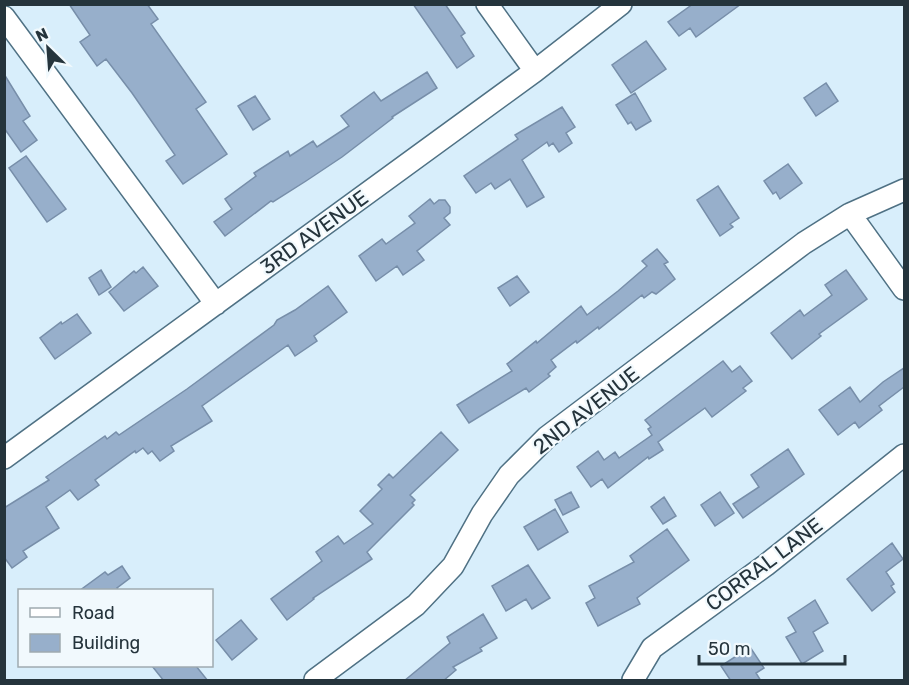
<svg xmlns="http://www.w3.org/2000/svg" width="909" height="685" font-family="Rubik,sans-serif">
	<style>
		.building { fill: #97afcb; stroke: #778ea9; stroke-width: 1.5 }
		.lines { fill: none; stroke-linecap: round; stroke-linejoin: round }
		.street-casing { stroke: #4f7184; stroke-width: 24 }
		.street { stroke: #fff; stroke-width: 21 }
		.labels { text-anchor: middle; dominant-baseline: central; stroke-width: 4.5; stroke-linejoin: round; paint-order: stroke }
		.street-label { font-size: 21px; fill: #25343c; stroke: #f1f9fd }
	</style>
	<rect width="100%" height="100%" fill="#d8eefb"/>
	<!-- building -->
	<path class="building" d="M69,4H147L158,19L151,24L206,102L196,109L227,154L183,184L166,161L175,155L132,93L106,59L97,66L80,42L90,35Z
		M413,4H445L465,33L461,36L474,56L457,68Z
		M693,4H741L696,37L690,28L679,36L668,22Z
		M646,41L666,69L631,93L612,65Z
		M427,72L437,88L392,117L393,118L342,157L306,181L273,202L271,201L225,236L214,222L232,209L225,199L256,176L254,173L288,151L290,156L313,141L317,147L349,126L341,116L374,92L381,101Z
		M4,74L30,116L23,121L37,140L21,152L4,128Z
		M826,83L838,101L816,116L804,98Z
		M635,93L651,121L636,130L631,122L628,124L616,105Z
		M255,96L270,119L253,130L238,106Z
		M562,107L575,127L566,133L572,143L559,152L553,143L549,146L547,142L522,160L544,197L527,207L510,179L495,189L491,183L476,193L464,176L518,139L515,135Z
		M26,156L66,209L47,222L9,168Z
		M788,164L802,183L780,199L776,192L773,194L764,181Z
		M718,186L739,218L730,224L733,227L720,236L697,200Z
		M430,199L434,204L439,200H445L450,207V213L444,218L450,225L417,251L424,260L403,275L397,266L376,281L359,256L382,239L386,244L415,223L409,216Z
		M657,249L668,262L664,264L675,279L656,294L652,292L644,298L642,295L599,329L598,327L577,343L576,341L551,360L556,367L548,374L550,376L529,392L526,388L469,423L457,405L512,371L507,364L536,341L537,343L581,306L587,315L618,291L647,266L642,261Z
		M143,267L158,286L124,311L109,292L134,271L136,273Z
		M101,270L111,287L99,295L89,278Z
		M846,270L867,299L819,334L821,336L792,359L771,333L800,310L804,316L832,295L825,285Z
		M517,276L529,292L510,306L498,288Z
		M328,286L347,312L314,336L317,341L295,356L288,345L202,406L212,421L171,446L174,451L160,461L152,451L148,454L143,448L136,453L135,451L95,480L99,485L78,500L70,490L46,507L59,528L23,551L27,557L12,568L4,557V508L49,480L46,477L105,436L107,439L116,432L119,435L187,389L274,325L277,320L295,310Z
		M77,314L91,333L55,359L40,338L61,322L62,324Z
		M723,361L732,372L740,366L752,381L743,388L746,391L712,417L705,408L658,442L663,450L649,459L648,457L608,488L602,479L591,487L577,467L598,451L604,460L615,452L619,458L652,435L648,429L651,427L645,420Z
		M904,368V387L879,406L882,410L859,428L855,422L838,435L819,410L850,387L860,402L883,382Z
		M441,432L458,450L410,495L415,500L412,503L414,505L367,552L372,559L313,598L314,599L287,620L271,599L322,561L316,552L338,536L344,544L373,524L360,511L382,489L378,485L389,474L393,478Z
		M788,449L804,474L743,518L733,504L759,487L751,475Z
		M571,492L579,507L563,515L555,500Z
		M720,492L734,513L715,526L701,505Z
		M664,497L676,516L663,524L651,507Z
		M555,509L568,532L538,550L524,527Z
		M667,529L689,560L637,598L640,604L598,626L586,603L595,598L589,586L634,562L630,556Z
		M892,543L903,559L886,572L894,584L891,586L895,592L872,611L847,579Z
		M528,565L550,598L532,609L526,599L506,611L492,586Z
		M122,566L130,578L117,588L119,591H79L105,572L108,575Z
		M815,600L828,623L813,632L823,651L802,664L786,637L796,632L788,618Z
		M483,614L497,638L480,648L482,651L453,667L456,670L443,681H404L450,643L447,637Z
		M241,620L257,639L232,660L216,640Z
		M750,647L764,668L756,673L761,681H731L721,666Z
		M152,666H196L208,681H164Z"/>
	<g class="lines">
		<defs>
			<path id="street" d="M487,4L535,71
				M4,17L216,304
				M850,214L904,289
				M4,458L535,71L621,4
				M315,680L416,605L453,566L482,514L509,475L547,437L804,243L850,214L904,190
				M633,680L652,648L766,565L904,455"/>
		</defs>
		<!-- street casing -->
		<use href="#street" class="street-casing"/>
		<!-- street -->
		<use href="#street" class="street"/>
	</g>
	<g class="labels">
		<!-- street labels -->
		<g class="street-label">
			<text transform="translate(314 232) rotate(-36)">3RD AVENUE</text>
			<text transform="translate(586 410) rotate(-38)">2ND AVENUE</text>
			<text transform="translate(764 564) rotate(-37)">CORRAL LANE</text>
		</g>
	</g>
	<!-- border -->
	<rect width="909" height="685" fill="none" stroke="#25343c" stroke-width="12"/>
	<!-- legend -->
	<rect x="18" y="589" width="195" height="78" fill="#f1f9fd" stroke="#9faab0" stroke-width="1.5"/>
	<rect x="30" y="608" width="30" height="9" fill="#ffffff" stroke="#9faab0" stroke-width="1.5"/>
	<text x="72" y="619" font-size="18" fill="#25343c">Road</text>
	<rect x="30" y="634" width="30" height="18" fill="#97afcb" stroke="#9faab0" stroke-width="1.5"/>
	<text x="72" y="649" font-size="18" fill="#25343c">Building</text>
	<!-- north arrow -->
	<g transform="translate(48 48) rotate(335)" stroke="#f1f9fd" stroke-width="4.5" paint-order="stroke">
	<path d="M0-4.5L10 22L0 15L-10 22Z" fill="#25343c"/>
	<text y="-9" font-size="16" font-weight="bold" text-anchor="middle" fill="#25343c">N</text>
	</g>
	<!-- scale -->
	<path d="M699 655v9h146v-9" fill="none" stroke="#25343c" stroke-width="3"/>
	<text x="708" y="655" font-size="18" fill="#25343c" stroke="#f1f9fd" stroke-width="4.5" paint-order="stroke">50 m</text>
</svg>
